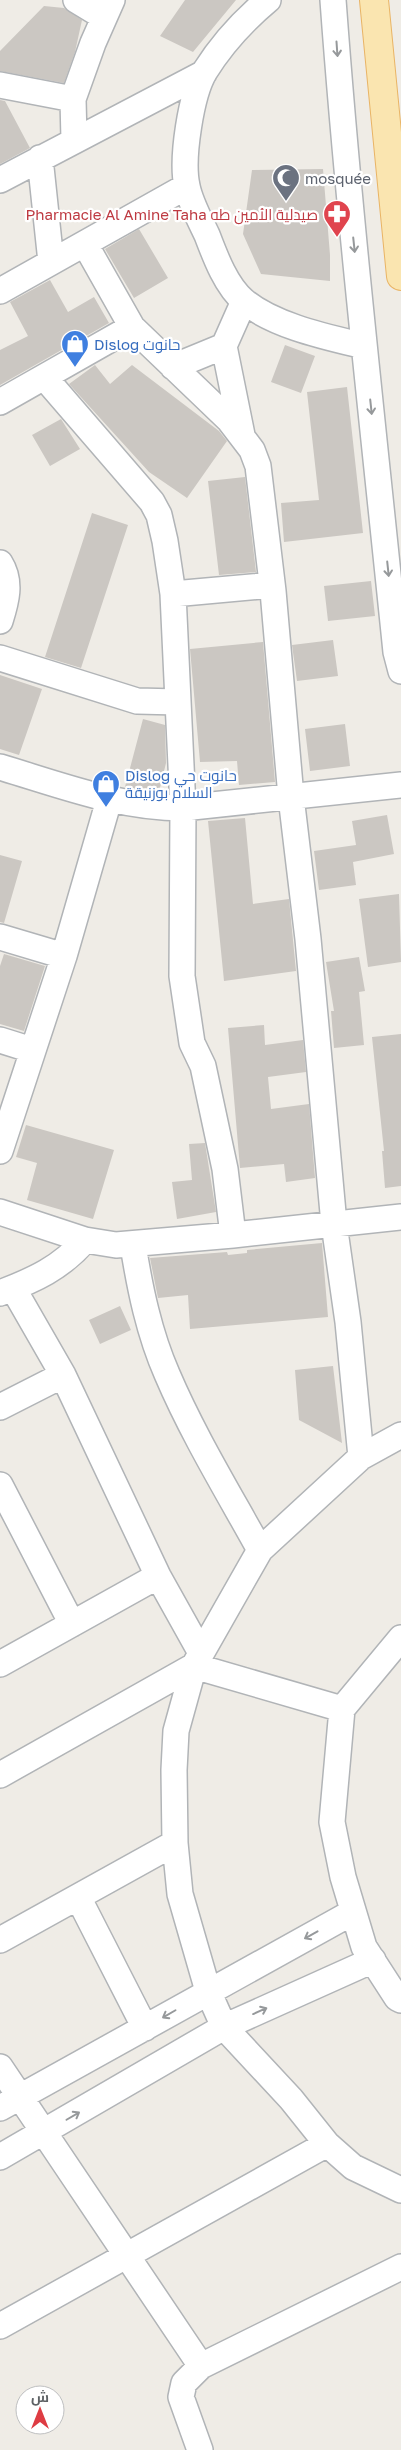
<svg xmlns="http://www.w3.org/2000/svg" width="401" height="2450" font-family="'Golos Text',Cairo,sans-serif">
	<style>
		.building { fill: #cbc7c2 }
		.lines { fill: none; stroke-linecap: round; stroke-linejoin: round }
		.minor-casing { stroke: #b1b4b7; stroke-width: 28 }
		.major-casing { stroke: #e9b465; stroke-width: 30 }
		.minor { stroke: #fff; stroke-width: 25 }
		.major { stroke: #fae5b0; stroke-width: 28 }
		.oneway { stroke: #96999b }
		.labels { text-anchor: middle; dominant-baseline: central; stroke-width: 4.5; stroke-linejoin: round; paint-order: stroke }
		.worship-label { font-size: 15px; fill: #5b616d; stroke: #fff; text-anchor: start }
		.health-label { font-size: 15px; fill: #be3a42; stroke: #fff; text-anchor: end }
		.shop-label { font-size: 15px; fill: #366cbe; stroke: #fff; text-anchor: start }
	</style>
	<rect width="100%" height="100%" fill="#efece6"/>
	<!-- building -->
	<path class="building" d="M185,0H236L193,52L160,36Z
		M44,6L64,8L82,20L75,52L64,83L0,71V51Z
		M0,100L5,101L30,148L0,164Z
		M323,169L330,255V281L261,274L243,234L252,170Z
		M139,229L168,278L134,298L105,249Z
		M50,280L68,312L94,297L109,323L0,385V350L28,336L10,302Z
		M285,345L315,356L301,393L271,382Z
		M95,365L110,384L132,365L219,431L227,441L187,498L149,472L69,384Z
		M347,387L363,533L284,542L281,503L319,500L307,392Z
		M61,419L80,449L50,466L32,435Z
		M245,477L256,572L219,575L208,481Z
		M92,513L128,525L81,668L45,657Z
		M371,581L375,616L328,621L324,586Z
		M333,640L338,676L297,681L292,645Z
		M263,642L275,782L239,785L237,761L200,762L190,649Z
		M0,675L42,689L19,755L0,749Z
		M143,719L165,725L166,763L159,792L125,787Z
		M345,724L350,766L310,771L305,729Z
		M387,815L394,854L353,862L356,885L319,890L314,851L356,845L352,821Z
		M245,818L253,904L289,899L296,971L224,981L208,821Z
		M0,855L22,861L4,923L0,922Z
		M399,894L401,962L368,967L359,899Z
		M4,954L45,966L24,1031L0,1024V966Z
		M359,957L365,991L359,992L364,1045L334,1048L331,1011H334L326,962Z
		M264,1025L265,1045L303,1040L306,1072L268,1077L271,1109L309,1104L315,1178L286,1182L284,1164L240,1168L228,1028Z
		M401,1034V1186L385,1188L382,1151H384L372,1037Z
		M26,1125L114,1150L93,1219L27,1200L37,1163L16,1157Z
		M205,1143L216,1212L177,1219L172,1182L192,1180L189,1144Z
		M322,1243L328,1317L190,1329L188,1295L158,1298L150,1258L227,1252L228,1255L247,1253V1250Z
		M120,1306L131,1330L100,1344L89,1320Z
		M333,1366L342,1443L299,1420L295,1370Z"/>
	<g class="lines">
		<defs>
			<path id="minor" d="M76,0L104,17
				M268,0C244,20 222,44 205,71C191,94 181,159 187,186C190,202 200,220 207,235C215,256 226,286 244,301C274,326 327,337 364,346
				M333,0C349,218 374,435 396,652L401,671
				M0,85L73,99
				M74,140L73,99L93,43L112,0
				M40,158L51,262
				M0,180L204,73
				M85,244L132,327L229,420L252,450L258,466L273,591L291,797L308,939L334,1224L348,1322L361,1457
				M0,291L187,186
				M173,367L224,346
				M45,378L152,502L159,515L165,541L173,594L183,808L182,976L192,1043L203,1066L225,1169L233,1235
				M0,402L132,327
				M242,435L224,346L244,301
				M0,563C12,582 6,602 0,621
				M173,594L272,585
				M0,658L137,701L178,702
				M0,767C60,785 120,808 183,808L401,785
				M0,937L64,956
				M0,1040L32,1050
				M0,1151L64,956L109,800
				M0,1212L85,1240L116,1245L233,1235L401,1217
				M133,1245C140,1289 149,1333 167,1374C193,1435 228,1492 260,1550
				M13,1288L63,1375L158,1576L201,1653
				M0,1293C34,1280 61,1268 85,1240
				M0,1407L63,1375
				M401,1435L361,1457L260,1550L194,1666L176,1731L174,1770L175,1843L180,1894L208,1991L224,2027L291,2099L327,2144L353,2167L401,2190
				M0,1485L72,1624
				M401,1638L342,1709L332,1822L343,1877L364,1947L397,1998L401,2000
				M0,1664L158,1576
				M0,1775L194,1666L342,1709
				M78,1897L145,2028
				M0,1940L175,1843
				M0,2067L201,2366L401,2267
				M0,2108L353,1912
				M0,2157L224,2027L373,1960
				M0,2326L327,2144
				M200,2450L181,2397L184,2383L201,2366"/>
			<path id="major" d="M374,0L401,276"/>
		</defs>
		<!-- minor casing -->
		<use href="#minor" class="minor-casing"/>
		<!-- major casing -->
		<use href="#major" class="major-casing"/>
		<!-- minor -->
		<use href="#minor" class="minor"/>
		<!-- major -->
		<use href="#major" class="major"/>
	</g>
	<!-- one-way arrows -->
	<defs><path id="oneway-shaft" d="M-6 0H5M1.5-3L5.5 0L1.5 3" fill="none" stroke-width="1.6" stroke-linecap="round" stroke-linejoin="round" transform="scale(1.25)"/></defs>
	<g class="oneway">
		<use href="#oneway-shaft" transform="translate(337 49) rotate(86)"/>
		<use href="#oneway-shaft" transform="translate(354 245) rotate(84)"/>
		<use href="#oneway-shaft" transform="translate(371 407) rotate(84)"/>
		<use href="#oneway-shaft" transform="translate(388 569) rotate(84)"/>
		<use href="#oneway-shaft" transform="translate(311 1935) rotate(151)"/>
		<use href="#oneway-shaft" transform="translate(260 2011) rotate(-24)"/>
		<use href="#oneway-shaft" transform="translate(169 2014) rotate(150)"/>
		<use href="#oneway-shaft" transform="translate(73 2116) rotate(-30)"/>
	</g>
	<!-- icons -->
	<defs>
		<symbol id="mosque-pin" viewBox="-11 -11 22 30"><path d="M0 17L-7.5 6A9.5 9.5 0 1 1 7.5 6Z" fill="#6b7280" stroke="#fff"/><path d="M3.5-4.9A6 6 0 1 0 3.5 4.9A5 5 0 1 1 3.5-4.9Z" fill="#fff"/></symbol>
		<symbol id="pharmacy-pin" viewBox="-11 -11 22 30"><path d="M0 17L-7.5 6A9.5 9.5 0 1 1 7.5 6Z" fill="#e0444e" stroke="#fff"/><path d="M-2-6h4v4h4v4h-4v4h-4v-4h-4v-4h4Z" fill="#fff"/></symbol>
		<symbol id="shop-pin" viewBox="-11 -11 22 30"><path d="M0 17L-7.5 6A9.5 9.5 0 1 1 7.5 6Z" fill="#3f7fe0" stroke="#fff"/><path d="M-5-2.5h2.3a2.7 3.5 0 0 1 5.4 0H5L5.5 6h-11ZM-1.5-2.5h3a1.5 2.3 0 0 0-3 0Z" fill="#fff"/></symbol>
	</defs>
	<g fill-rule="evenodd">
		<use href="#mosque-pin" x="270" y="162" width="32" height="43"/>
		<use href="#pharmacy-pin" x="321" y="198" width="32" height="43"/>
		<use href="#shop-pin" x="59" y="328" width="32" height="43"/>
		<use href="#shop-pin" x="90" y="768" width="32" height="43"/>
	</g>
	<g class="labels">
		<!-- worship labels -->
		<g class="worship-label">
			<text x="305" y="178">mosquée</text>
		</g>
		<!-- health labels -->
		<g class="health-label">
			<text x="318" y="214">Pharmacie Al Amine Taha صيدلية الأمين طه</text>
		</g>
		<!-- shop labels -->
		<g class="shop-label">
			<text x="94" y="344">Dislog حانوت</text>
			<text x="125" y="775">Dislog حانوت حي<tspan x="125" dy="17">السلام بوزنيقة</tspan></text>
		</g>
	</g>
	<!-- north arrow -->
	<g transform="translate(40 2410)"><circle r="24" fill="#ffffff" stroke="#bfc0c1"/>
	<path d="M0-4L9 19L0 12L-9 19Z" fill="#de3c43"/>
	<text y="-8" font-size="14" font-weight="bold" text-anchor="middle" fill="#5e6265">ش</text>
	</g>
</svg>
